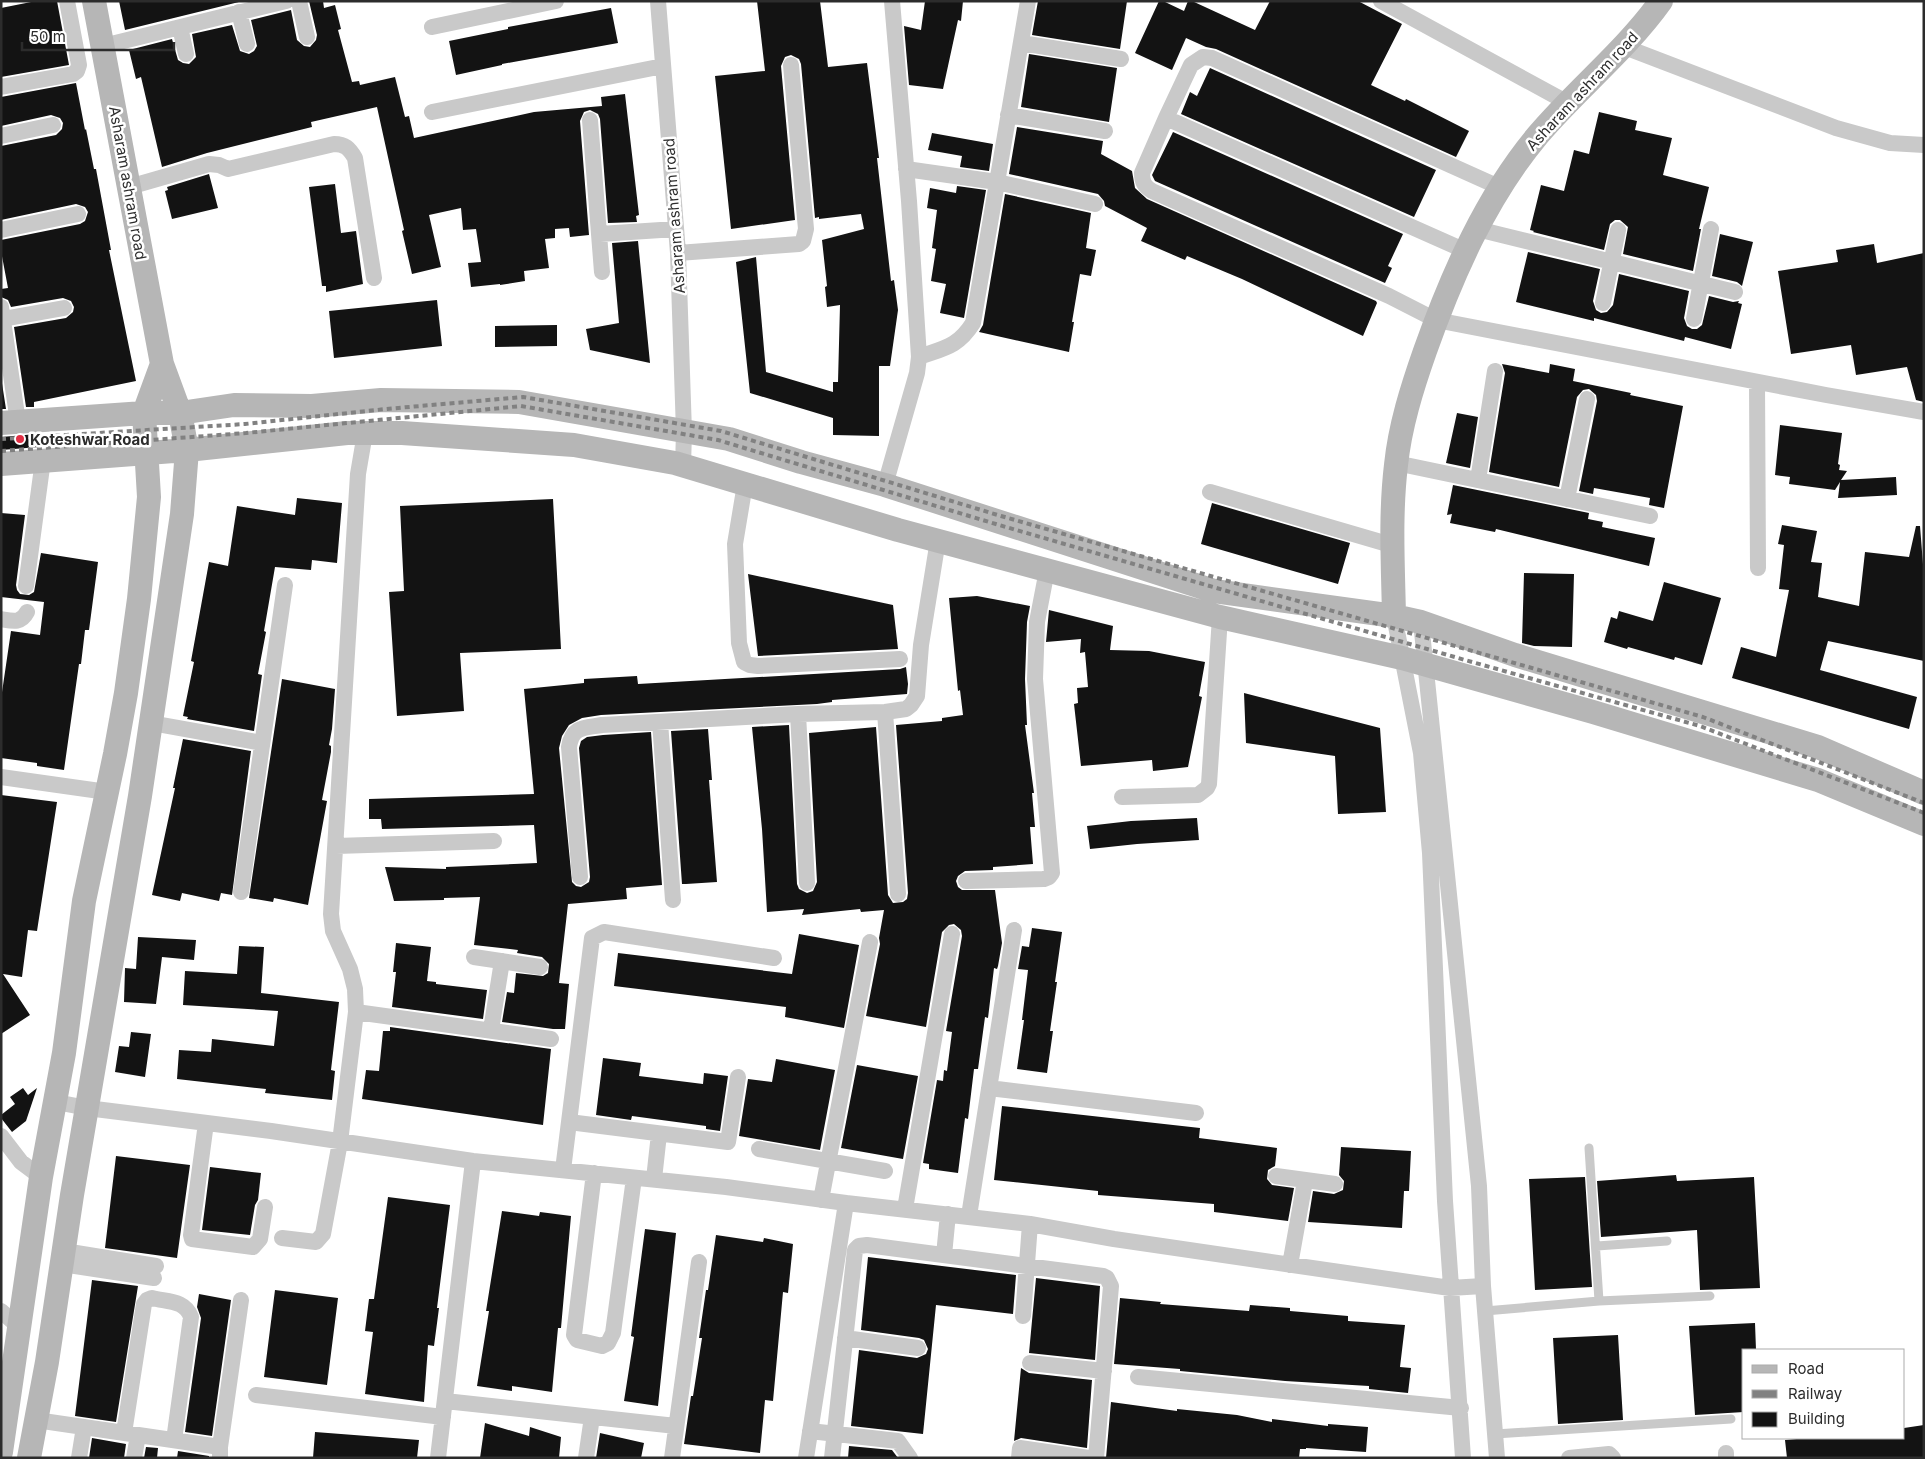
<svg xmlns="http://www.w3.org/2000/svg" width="1925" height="1459" font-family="Inter,sans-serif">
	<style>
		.building { fill: #131313 }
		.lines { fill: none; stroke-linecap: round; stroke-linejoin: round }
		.lane { stroke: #c9c9c9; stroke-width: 9 }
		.street { stroke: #c9c9c9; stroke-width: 16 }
		.secondary { stroke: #b6b6b6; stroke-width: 24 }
		.rail { stroke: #818181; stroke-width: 4; stroke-dasharray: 5 4; stroke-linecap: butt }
		.poi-dot { fill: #e22f45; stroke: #fff; stroke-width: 2 }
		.labels { text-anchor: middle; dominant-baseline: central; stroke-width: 5; stroke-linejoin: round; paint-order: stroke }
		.street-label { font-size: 15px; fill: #2c2c2c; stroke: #fff }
		.poi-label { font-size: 15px; font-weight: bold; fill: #2c2c2c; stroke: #fff; text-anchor: start }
	</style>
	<rect width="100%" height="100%" fill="#fff"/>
	<!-- building -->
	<path class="building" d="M36,1H57L69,65L1,77V8Z
		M119,1H243L125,30Z
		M309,1H323L324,8L335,5L341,29L338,30L352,82L359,81L360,85L395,77L405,117L409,116L414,138L534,112L602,106L601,97L625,94L639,215L636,216L637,222L608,223L600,119L598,114L590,110L584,112L580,121L589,235L570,237L569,228L555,229V238L545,239L549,268L524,271L525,281L500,285V284L471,287L468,263L481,262L476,229L463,230L461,208L429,215L441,267L412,274L402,231L404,230L377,107L311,122L312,127L207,153L162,167L141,77L136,79L129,50L172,39L178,60L183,63L189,64L196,57L192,34L232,25L240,51L249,54L254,51L257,46L251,20L291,10L297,40L304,46L310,47L316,40L317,35Z
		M757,1H820L828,67L867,63L879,158H877L891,281L894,280L898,310L890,366H879V436L833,435V418L750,393L736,262L756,257L766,372L833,392V382H838L840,305L827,307L825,287L827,286L822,240L864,229L861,214L819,219V217L815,218L801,64L799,59L791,55L785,57L781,66L795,220L731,229L715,76L765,71Z
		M925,1H963L961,21L958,20L943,89L909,85L904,26L921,30Z
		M1038,1H1127L1120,49L1032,35Z
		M1159,1H1163L1184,11L1188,1H1192L1255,30L1270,1H1358L1402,24L1371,85L1405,101L1406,99L1469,131L1456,157L1216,49L1206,47L1186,38L1172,70L1135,53Z
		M611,8L618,43L502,64V65L456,75L449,41L508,29V27Z
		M1029,54L1117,68L1109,122L1021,107Z
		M1210,68L1436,170L1414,217L1181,114L1190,92L1197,96Z
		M76,83L85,130L86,129L94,169H96L111,250H109L136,381L34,402V407H26L14,327L66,318L73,312L74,307L71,301L63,298L11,307L8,300L1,297V289L8,288L1,251V240L80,224L85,221L88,212L85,207L76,204L1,220V146L56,135L62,129L63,123L60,118L51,115L1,126V97Z
		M1599,112L1637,121L1635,130L1672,138L1663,175L1709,187L1699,229H1701L1693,271L1623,254L1628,227L1620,220H1615L1610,224L1604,250L1533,232L1534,231L1530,230L1541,185L1564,191L1574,150L1589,154Z
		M1017,127L1103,141L1101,154L1132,171L1135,188L1147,199L1376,301L1377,303L1363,336L1242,279L1187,256L1185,260L1141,241L1147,228L1105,206L1104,201L1098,194L1009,174Z
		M1173,132L1403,234L1388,266L1392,268L1385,283L1155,181L1152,175Z
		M932,133L993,144L989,171L960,167L962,156L928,150Z
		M209,174L218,208L172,219L165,191L168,190L167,187Z
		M335,184L341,233L356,231L363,284L326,292V286H322L309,187Z
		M957,186L986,190L964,318L940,313L946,284L931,281L936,249L932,248L937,210L927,208L930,188L956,193Z
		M1005,194L1091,213L1086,248L1096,250L1091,276L1080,274L1072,322H1074L1069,352L979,332L983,325Z
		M1720,234L1753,242L1742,286L1737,282L1712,276Z
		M638,241L650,363L590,350L586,329L619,323L612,243Z
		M1874,244L1877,263L1924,253V402L1916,400L1907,367L1856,375L1851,345L1791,354L1778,271L1838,262L1836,250Z
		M1528,252L1600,269L1593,301L1596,310L1601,313L1607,312L1613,305L1619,274L1689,291L1684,318L1687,326L1692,329H1697L1702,325L1709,296L1733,302L1739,301L1738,303L1742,304L1731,349L1685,337L1684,341L1594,318V321L1516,302Z
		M437,300L442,346L334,358L329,311Z
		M557,325V346L495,347V326Z
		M1502,364L1549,373L1550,364L1575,369L1573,381L1631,393L1630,395L1683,406L1664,508L1649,505L1650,498L1594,488L1593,494L1579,491L1597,401L1596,395L1589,389L1583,390L1577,397L1559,487L1489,472L1505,373Z
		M1,377L6,409H1Z
		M1457,413L1478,417L1470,468L1446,463Z
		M1780,425L1842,433L1838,464L1840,465L1839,470L1847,471L1841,480L1896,477L1897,495L1838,498L1840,482L1835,490L1789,484L1790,477L1775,475Z
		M37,434L39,447L1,450V437Z
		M1453,485L1589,513L1588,519L1603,522L1602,527L1655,538L1649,566L1496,529L1495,532L1450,523L1452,514L1447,515Z
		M297,498L342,503L337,563L312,560L311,570L275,567L264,631L266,632L258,674L262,675L254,731L187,719L188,717L183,716L194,662L191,661L209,562L228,566L237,506L295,515Z
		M553,499L561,649L460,653L464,711L397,716L389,592L404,591L400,506Z
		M1212,503L1350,543L1338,584L1201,544Z
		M1,513L25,515L16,585L17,590L20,594L29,595L34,592L41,553L98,562L89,630H85L81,664H79L64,770L37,766V763L1,758V699L11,631L40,635L44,602L1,597Z
		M1782,525L1817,531L1811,562L1822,563L1818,597L1859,606L1865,552L1909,557L1916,526H1920L1924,577V661L1828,641L1820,670L1917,697L1909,729L1732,678L1741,647L1776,657L1789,590L1779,589L1784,545L1778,544Z
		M1524,573L1574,574L1572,647L1534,646L1522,643Z
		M748,574L893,605L898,649L758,656Z
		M1664,582L1721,598L1702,665L1675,657L1674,660L1628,647L1627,649L1604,642L1611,617L1617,619L1619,611L1653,621Z
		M977,596L1030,606L1027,622L1025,679L1027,725H1025L1034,793H1032L1035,827H1030L1033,864L993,867V870L965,871L958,876L956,881L958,887L962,890H995L1002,943L998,966L997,969L994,968L988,1018L985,1017L978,1069H974L968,1119L965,1118L958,1173L929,1169V1164L923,1163L937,1080L943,1081L944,1070L947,1071L952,1032L946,1031L962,936L961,930L954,924L949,925L942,932L926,1027L866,1016L880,944L879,938L884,910L861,912L860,909L802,915L804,909L767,912L762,829L752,727L789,725L797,884L799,889L807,893L813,891L817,882L809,733L876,727L888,895L893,903L903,902L907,899L908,893L896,725L942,721V718L963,715L960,690L958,691L949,598Z
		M1049,610L1113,626L1110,650L1149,651L1205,662L1199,696L1202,697L1188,767L1153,771L1152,760L1081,766L1074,704L1078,703L1077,688L1088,687L1085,652L1080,653L1081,639L1046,642Z
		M906,667L908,684L907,694L832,700V702L817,704L601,715L582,718L569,725L562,736L559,748L572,882L576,886L581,887L589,882L590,877L579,748L581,741L587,737L603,735L651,732L662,885L626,888L627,899L568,904L559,983L569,984L565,1029H553L502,1022L507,992L514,993L516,973L543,976L548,973L549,964L542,957L517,953L518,950L474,945L480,897L444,898V900L394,901L385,867L446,869V867L537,863L534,825L382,829L381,819H369V799L534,794L524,689L584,683V679L637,676L638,684L900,669Z
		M282,679L335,689L332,729L329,745L331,746V752L322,800L327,801L308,905L274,898L273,902L249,898Z
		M1244,693L1380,728L1386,812L1338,814L1335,756L1246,743Z
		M708,729L712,780H709L717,882L686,884H682L671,731Z
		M183,739L251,751L232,895L221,893L219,901L182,893L180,901L152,895L175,788H173Z
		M1,795L57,802L37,931L28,930L22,977L3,974L30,1015L1,1034Z
		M1197,818L1199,840L1137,844L1090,849L1087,826L1131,821Z
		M1032,928L1062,932L1055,982H1057L1050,1031H1053L1047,1073L1017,1069L1024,1020H1022L1028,970L1018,969L1022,946L1029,947Z
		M799,934L859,945L844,1028L785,1017L786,1007L614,986L618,953L792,974Z
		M138,937L196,940L194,960L162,957L156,1004L124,1002L125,968L136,969Z
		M396,943L431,947L427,981L436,982V984L487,990L483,1019L392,1007L396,972H393Z
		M239,946L264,947L261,993L339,1002L331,1070L335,1071L332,1100L265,1093L266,1089L177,1079L179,1050L211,1052L212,1039L274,1046L278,1011L183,1005L185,971L237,974Z
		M390,1027L551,1049L543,1125L362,1099L366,1070L379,1071L383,1031H390Z
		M131,1032L151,1034L145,1077L115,1072L119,1046L129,1047Z
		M603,1058L641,1063L639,1076L703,1084L704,1073L728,1076L720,1131L706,1129V1126L632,1116L631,1120L596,1115Z
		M776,1059L835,1070L820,1150L739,1136L748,1079L772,1082Z
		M857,1065L918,1076L903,1159L841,1148Z
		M23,1088L28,1095L37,1088L26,1121L12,1132L1,1118V1115L15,1104L10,1097Z
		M1002,1106L1200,1128L1199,1138L1277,1148L1275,1166L1268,1170L1267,1179L1272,1185L1294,1188L1288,1221L1214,1212V1204L1098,1195V1191L994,1180Z
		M1341,1147L1411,1151L1409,1191H1404L1402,1228L1308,1222L1313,1191L1334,1194L1343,1190L1344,1181L1339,1175Z
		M116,1156L190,1165L177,1258L105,1248Z
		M210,1167L261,1173L258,1200L255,1205L250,1235L202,1230Z
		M1676,1175L1677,1181L1754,1177L1760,1288L1700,1290L1697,1230L1601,1237L1597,1181Z
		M1585,1177L1592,1287L1535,1290L1529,1179Z
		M388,1197L450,1205L437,1308H439L434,1346L428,1345L424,1402L365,1394L373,1332L365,1331L369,1299H374Z
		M502,1211L539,1216L540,1212L571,1216L561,1328H558L552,1392L512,1386V1391L477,1386L489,1311H486Z
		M645,1229L676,1233L658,1406L624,1401L634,1337L631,1336Z
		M716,1235L763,1242L764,1238L793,1244L788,1293L783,1292L773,1401L765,1400L760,1453L684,1444L691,1396H693L702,1338H699L706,1290H708Z
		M868,1257L1016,1275L1013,1314L936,1305L923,1434L851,1426L859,1350L917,1358L926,1354L928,1349L924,1340L919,1338L861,1330Z
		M1036,1278L1100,1286L1095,1360L1029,1353Z
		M92,1280L138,1286L116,1422L75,1416Z
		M275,1290L338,1298L327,1385L264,1377Z
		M199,1294L231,1300L212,1436L185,1432L201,1318L197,1307Z
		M1120,1298L1161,1302L1160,1304L1249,1311L1250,1305L1290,1308V1311L1348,1316V1321L1405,1325L1400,1367L1411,1368L1408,1393L1369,1389V1386L1285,1381L1180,1371V1369L1114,1364Z
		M1755,1323L1756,1350H1744V1412L1695,1415L1689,1326Z
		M1618,1335L1623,1420L1558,1424L1553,1338Z
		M1021,1368L1029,1373L1092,1380L1087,1448L1021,1438L1014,1441Z
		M1111,1402L1177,1411V1409L1237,1415L1272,1422V1419L1328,1426V1424L1368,1427L1366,1452L1306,1448V1449H1300L1299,1458H1106Z
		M485,1423L529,1436L530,1427L561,1437L559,1458H480Z
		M1924,1425V1457L1787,1458L1785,1440L1808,1438H1904V1428Z
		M315,1432L419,1440L417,1458H313Z
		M600,1433L644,1443L641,1458H596Z
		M92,1438L126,1444L124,1458H89Z
		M849,1446L892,1450L898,1458H848Z
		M146,1447L158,1448L157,1458H144Z
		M178,1451L209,1456V1458H177Z"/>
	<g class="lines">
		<!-- lane -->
		<path class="lane" d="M1589,1148L1599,1301
			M1597,1246L1667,1241
			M1485,1311L1599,1301L1710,1296
			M1495,1434L1731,1419"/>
		<!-- street -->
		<path class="street" d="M299,1L307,37
			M658,1L678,253L684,432L683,466
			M1381,1L1568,103
			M239,12L247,44
			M180,27L186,54
			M432,27L556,1
			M1021,43L1121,59
			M103,46L286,1
			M1622,46L1836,128L1890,143L1924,145
			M1,87L73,74L77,71L79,65L67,1
			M432,112L663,66
			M1008,115L1105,131
			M1166,118L1466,251
			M590,120L602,272
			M1,136L53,125
			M906,169L997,182L1095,204
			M129,187L209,164L219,165L228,169L334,144C345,144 349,148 355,158L374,278
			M1499,187L1212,58L1203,57L1191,65L1166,118L1142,173C1142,182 1144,186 1152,191L1389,296L1436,320L1826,395L1924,412
			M1477,229L1735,292
			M1,230L78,214
			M600,234L676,229
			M678,253L799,244L803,241L806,229L791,65
			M1603,303L1618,230
			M1,307L18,422
			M3,319L64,308
			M1694,319L1711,229
			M919,357C944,348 958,347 973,323L1028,1
			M1757,382L1758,568
			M1396,463L1650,516
			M1478,480L1495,371
			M745,484L735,544L739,643L744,662L750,665L758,666L900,659
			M885,485L917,373L919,357L909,201L892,1
			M1210,492L1391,545
			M1567,499L1587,399
			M26,586L43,460
			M1394,616L1421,753L1430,853L1445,1201L1463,1458
			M1,619C12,621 21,624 27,612
			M1421,622L1479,1186L1483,1286L1497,1458
			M885,712L898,894
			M798,714L807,883
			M660,722L673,900
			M151,723L262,743
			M1,777L107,792
			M1122,797L1198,795L1207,788L1209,784L1220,617
			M336,846L494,841
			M580,877L569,747C572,726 585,728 602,725L798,714L885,712L906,709L911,705L917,696L921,645L938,540
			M966,881L1044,879L1049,877L1052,873L1035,679L1037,622L1047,570
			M241,892L285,585
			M474,957L540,967
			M356,1012L551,1039
			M491,1030L502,961
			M989,1088L1196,1113
			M56,1102L87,1108L271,1131L473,1161L726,1187L846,1203L1030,1224L1114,1239L1450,1288L1483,1286
			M569,1122L728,1142L738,1077
			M206,1123L191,1235L192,1239L253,1247L260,1239L265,1207
			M1,1136L21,1162L41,1177
			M759,1149L885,1171
			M563,1170L592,938L604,932L774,958
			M594,1173L574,1335L577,1340L602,1346L608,1343L613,1333L634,1178
			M1276,1176L1335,1184
			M654,1179L659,1134
			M821,1200L870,942
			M905,1209L952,934
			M969,1216L1014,930
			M282,1238L316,1242L323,1234L340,1142L356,1012L355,989L350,969L333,931L331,914L358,474L365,433
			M64,1251L156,1266
			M944,1255L948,1214
			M62,1264L154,1278
			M1290,1265L1305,1181
			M1,1311L20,1328
			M1023,1316L1030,1224
			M845,1338L918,1348
			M1030,1363L1104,1371
			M1138,1377L1461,1408
			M256,1395L443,1417
			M445,1401L676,1426
			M36,1420L220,1447V1458
			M810,1431L898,1441L910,1458
			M124,1433L144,1304L147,1300L152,1298C168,1302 185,1300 191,1317L174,1440
			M220,1447L241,1300
			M1726,1453V1458
			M79,1458L84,1427
			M134,1458L138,1435
			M438,1458L473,1161
			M586,1458L592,1417
			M672,1458L699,1262
			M806,1458L846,1203
			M832,1458L855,1250L859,1246L867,1245L1103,1276L1107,1278L1111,1286L1096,1458
			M1019,1458L1020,1448L1089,1458
			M1569,1458L1609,1454L1613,1458"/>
		<!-- secondary -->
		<path class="secondary" d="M1,423L144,413H180L234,405L312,406L381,400L519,402L729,439L801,462L885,485L1214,591L1394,616L1421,622L1515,655L1818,747L1924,793
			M1,464L187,450L347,433H402L574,445L675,463L898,530L1220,617L1402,658L1593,712L1818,780L1924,824
			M1394,616C1393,565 1390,515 1396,465C1400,426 1412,388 1425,351C1452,275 1486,197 1538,135C1577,89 1626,50 1661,1
			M1,1452L41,1177L64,1053L84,901L115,754L126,693L139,599L149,497L144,413L162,364
			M29,1458L47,1362L72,1195L140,796L182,514L187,450L180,413L162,364L94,1"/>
		<!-- rail -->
		<path class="rail" d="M1,439L245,424L386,409L523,397L721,431L1001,516L1703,717L1924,803
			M1,451L246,433L521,406L718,440L999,525L1465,660L1700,726L1924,813"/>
	</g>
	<!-- markers -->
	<circle class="poi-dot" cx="20" cy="439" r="5"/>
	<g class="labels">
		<!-- street labels -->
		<g class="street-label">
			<text transform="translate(1582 91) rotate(-47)">Asharam ashram road</text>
			<text transform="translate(128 183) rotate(80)">Asharam ashram road</text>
			<text transform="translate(674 216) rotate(-94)">Asharam ashram road</text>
		</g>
		<!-- poi labels -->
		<g class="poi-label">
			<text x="30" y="439">Koteshwar Road</text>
		</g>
	</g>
	<!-- border -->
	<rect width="1925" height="1459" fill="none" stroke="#2c2c2c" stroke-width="5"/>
	<!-- legend -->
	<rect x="1742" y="1349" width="162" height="90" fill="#ffffff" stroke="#ababab"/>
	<rect x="1752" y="1365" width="25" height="8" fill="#b6b6b6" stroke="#ababab"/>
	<text x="1788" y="1374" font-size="15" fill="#2c2c2c">Road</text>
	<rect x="1752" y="1390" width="25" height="8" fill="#818181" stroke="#ababab"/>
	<text x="1788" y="1399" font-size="15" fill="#2c2c2c">Railway</text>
	<rect x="1752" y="1412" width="25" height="15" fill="#131313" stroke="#ababab"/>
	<text x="1788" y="1424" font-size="15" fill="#2c2c2c">Building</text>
	<!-- scale -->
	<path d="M22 42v8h152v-8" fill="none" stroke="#2c2c2c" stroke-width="2.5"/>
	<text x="30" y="42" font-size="15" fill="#2c2c2c" stroke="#ffffff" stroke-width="4" paint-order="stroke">50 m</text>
</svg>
